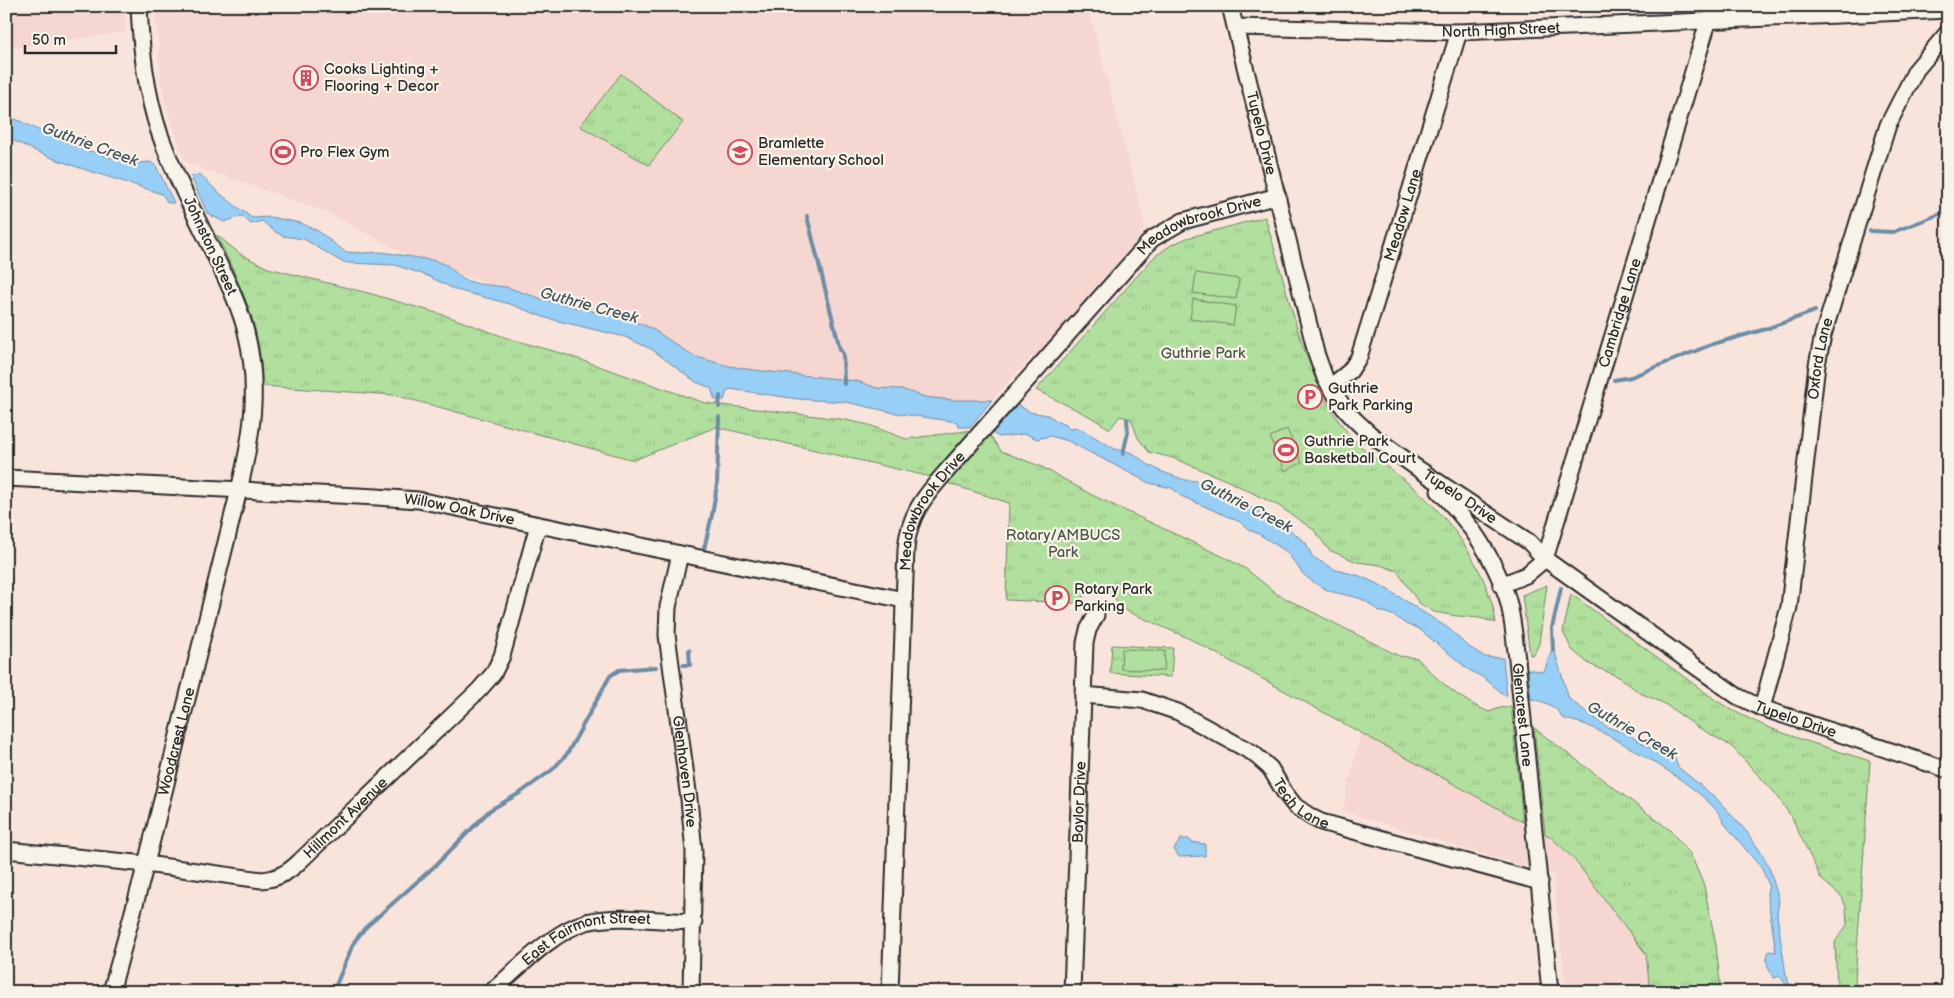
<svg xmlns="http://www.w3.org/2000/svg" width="1954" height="998" font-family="'Balsamiq Sans',sans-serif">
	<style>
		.built { fill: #f6d6d0 }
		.grass { fill: url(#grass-tufts); stroke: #6e8564 }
		.pitch { fill: #b1df9d; stroke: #6e8564 }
		.water { fill: #97cff7; stroke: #6c8da5 }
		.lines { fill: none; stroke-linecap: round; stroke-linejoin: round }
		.stream { stroke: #6c8da5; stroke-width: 4 }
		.minor-casing { stroke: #2b2b2b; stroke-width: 19 }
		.minor { stroke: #f7f3e8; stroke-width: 15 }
		.labels { text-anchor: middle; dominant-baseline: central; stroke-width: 4.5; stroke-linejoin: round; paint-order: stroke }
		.street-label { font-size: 15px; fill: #2b2b2b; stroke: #f7f3e8 }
		.poi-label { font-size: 15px; fill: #2b2b2b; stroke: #f7f3e8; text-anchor: start }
		.park-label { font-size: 15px; fill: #4c5848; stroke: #f7f3e8 }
		.water-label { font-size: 16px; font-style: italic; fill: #46545e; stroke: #f7f3e8 }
	</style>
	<defs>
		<pattern id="grass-tufts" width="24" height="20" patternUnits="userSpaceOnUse" patternTransform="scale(1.25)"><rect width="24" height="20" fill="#b1df9d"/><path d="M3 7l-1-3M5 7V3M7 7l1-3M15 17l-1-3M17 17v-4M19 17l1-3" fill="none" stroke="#98c087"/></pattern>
	</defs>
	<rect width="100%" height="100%" fill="#f9e4dc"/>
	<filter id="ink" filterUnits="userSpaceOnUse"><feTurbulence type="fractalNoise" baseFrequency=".02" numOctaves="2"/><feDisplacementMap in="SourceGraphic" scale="10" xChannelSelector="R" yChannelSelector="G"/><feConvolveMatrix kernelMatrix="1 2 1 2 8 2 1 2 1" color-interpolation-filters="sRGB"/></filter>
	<g filter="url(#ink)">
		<!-- built -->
		<path class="built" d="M6,6H124L126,32L6,49Z
			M155,6H1088L1146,228L1123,258L1035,358L1032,356L981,412L706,370L655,334L552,308L405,254L326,212L185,162L165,102L161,81Z
			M1361,732L1551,837L1573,858L1646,954L1650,992H1566L1553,875L1342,811Z"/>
		<!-- grass -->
		<path class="grass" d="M621,74L683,122L649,165L580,126Z
			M1265,217C1274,246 1282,275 1290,304C1303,348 1316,391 1344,428C1362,452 1390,468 1413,487C1451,518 1490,574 1496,623L1480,618L1457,616L1434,612L1419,603L1397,571L1380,565L1357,562L1329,550L1314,530L1279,506L1226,480L1173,458L1149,452L1138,438L1131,419L1120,416L1110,429L1089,416L1036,390L1154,257L1171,245L1187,238Z
			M217,235L240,254L268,268L368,293L447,316L507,338L564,354L705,403L841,419L869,425L906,439L973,430L931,477L716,427L634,460L394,395L262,386C262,376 262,365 260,355C255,313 234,273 217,235Z
			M988,436L991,437L1001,451L1042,467L1092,495L1226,558L1246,569L1277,594L1399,656L1417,658C1438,681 1460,700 1489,712L1500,708L1511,706L1523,822L1190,639L1120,608L1117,601L1107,592H1090L1074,603L1006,600L1009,503L947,483Z
			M1547,585L1539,644L1534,654L1530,655L1522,595Z
			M1571,594L1717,701C1764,731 1817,744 1870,761L1855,980L1857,992H1838L1837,987L1835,942L1847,925L1846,907L1842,897L1821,879L1792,818L1776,794L1731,746L1696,726L1665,704L1640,693L1619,677L1589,664L1572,650L1563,632Z
			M1112,645L1173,648L1171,677L1110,673Z
			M1534,728L1670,830L1691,855L1704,886L1716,945L1721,992H1650L1646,954L1573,858L1551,837L1545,834Z"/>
		<!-- pitch -->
		<path class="pitch" d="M1196,273L1239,279L1236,299L1193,293Z
			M1193,299L1236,306L1233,325L1190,319Z
			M1287,429L1302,463L1285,471L1270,437Z
			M1122,649L1165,651L1164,671L1121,669Z"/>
		<!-- water -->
		<path class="water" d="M6,114C36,130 117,168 150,162L156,166L174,203H168L162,194C110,176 54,164 6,136Z
			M200,174C215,191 233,204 252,218L270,217L301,223L318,231L345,252L363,253L382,252L437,261L447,265L464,280L479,284L506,287L542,299L633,321L651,328L693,356L729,366L753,370L857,381L877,388L901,389L925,397L952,400H992L970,427H959L957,422L895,413L846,402L798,399L730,389L727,391L724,400H715L711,388L696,382L651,349L625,337L546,318L510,304L456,290L428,276L395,265L348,263L340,261L304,239L283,236L274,231L262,221L251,224L242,216L224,222L207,213L191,177Z
			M1016,404L1030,412L1048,415L1060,423L1066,425L1069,429L1079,428L1115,449L1133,453L1147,464L1160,471L1185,480L1197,481L1220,490L1228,500L1255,509L1290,530L1306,543L1312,556L1316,559L1336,570L1360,576L1382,586L1448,628L1466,645L1485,657L1503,658L1507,697L1484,678L1469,670L1418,628L1407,625L1395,616L1377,610L1367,602L1359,598L1329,591L1313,582L1303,574L1287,552L1259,534L1249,530L1240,522L1181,496L1172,488L1149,483L1068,441L1050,436L1037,439L1026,434L999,437L992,433Z
			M1553,646L1569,699L1607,727L1626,733L1663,756H1674L1678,767L1717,799L1746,831L1763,855L1770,870L1779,900L1777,915L1786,975L1789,984L1796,986L1799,992H1791L1780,976L1774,978C1768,968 1764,962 1769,951L1776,952L1767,893L1769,885L1762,869L1723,822C1716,794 1613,736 1584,724C1577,722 1569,720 1562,718C1559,707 1541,700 1531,699L1528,669L1544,672Z
			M1181,839H1189L1191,842L1205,844V856L1179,857L1174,849Z"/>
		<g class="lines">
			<!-- stream -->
			<path class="stream" d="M807,216L840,349L843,354L844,384
				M1870,231L1893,232L1948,211
				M1614,380L1631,377L1713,344L1766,329L1815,311
				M719,407L720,396
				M1123,454L1128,432L1127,419
				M704,549L712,515L717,485L719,417
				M1553,650L1552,628L1561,588
				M683,665H690L689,650
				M330,992L336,985L354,942L365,928L437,864L490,810L520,793L552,770L567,754L610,676L619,670L656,667"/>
			<defs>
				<g id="minor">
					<path id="s1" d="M1230,6L1316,353L1325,378L1344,408L1355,420L1370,434L1417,468L1529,542L1545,559L1737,696L1762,708L1948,770"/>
					<path id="s2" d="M1235,27L1459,32L1948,10"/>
					<path id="s3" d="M1330,387L1350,371L1359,357L1459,32"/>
					<path id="s4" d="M6,478L377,497L418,500L904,600"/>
					<path id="s5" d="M1439,491C1468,520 1492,555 1506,594C1513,614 1514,638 1517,659L1550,992"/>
					<path id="s6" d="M680,554L668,607L667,635L689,799L694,852L691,992"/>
					<path id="s7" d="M1501,585L1526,575L1545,559L1709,19"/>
					<path id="s8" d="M1083,695L1142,700L1178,712L1253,753L1270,768L1285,793L1295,806L1311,817L1321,822L1540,882"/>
					<path id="s9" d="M1762,708L1789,607L1817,365L1823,335L1888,125L1916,70L1948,32"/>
					<path id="s10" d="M6,850L146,864L262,880C278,879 289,872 300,861L479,690L493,674L502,656L538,525"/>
					<path id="s11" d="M111,992L146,864L239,490C252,436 260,387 246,332C240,307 229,284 218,262C200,224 180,187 165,148C147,104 141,54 139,6"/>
					<path id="s12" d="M491,992C518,969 552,932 586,922C618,914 660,921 694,922"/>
					<path id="s13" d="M890,992L906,549C909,511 928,493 951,466L1152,239L1183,221L1278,196"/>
					<path id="s14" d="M1072,992L1085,643L1088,630L1096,615"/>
				</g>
			</defs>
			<!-- minor casing -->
			<use href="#minor" class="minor-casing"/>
			<!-- minor -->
			<use href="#minor" class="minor"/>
		</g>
	</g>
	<!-- icons -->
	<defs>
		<symbol id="building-ring" viewBox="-11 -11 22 22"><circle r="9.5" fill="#f7f3e8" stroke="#d1495b" stroke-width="1.5"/><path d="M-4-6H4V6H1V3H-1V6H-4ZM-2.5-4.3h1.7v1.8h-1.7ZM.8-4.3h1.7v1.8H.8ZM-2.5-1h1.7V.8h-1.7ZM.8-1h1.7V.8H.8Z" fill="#d1495b"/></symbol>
		<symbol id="stadium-ring" viewBox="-11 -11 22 22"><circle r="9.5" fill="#f7f3e8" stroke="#d1495b" stroke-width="1.5"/><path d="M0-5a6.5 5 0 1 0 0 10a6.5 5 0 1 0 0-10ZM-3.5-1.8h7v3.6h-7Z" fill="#d1495b"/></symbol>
		<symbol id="school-ring" viewBox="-11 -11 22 22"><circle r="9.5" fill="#f7f3e8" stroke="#d1495b" stroke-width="1.5"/><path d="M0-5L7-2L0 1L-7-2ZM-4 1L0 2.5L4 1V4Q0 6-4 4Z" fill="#d1495b"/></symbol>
		<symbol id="parking-ring" viewBox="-11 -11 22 22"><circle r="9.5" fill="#f7f3e8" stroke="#d1495b" stroke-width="1.5"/><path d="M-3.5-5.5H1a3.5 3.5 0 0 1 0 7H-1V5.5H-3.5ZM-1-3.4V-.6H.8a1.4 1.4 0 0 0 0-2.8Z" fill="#d1495b"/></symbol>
	</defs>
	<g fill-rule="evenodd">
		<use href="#building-ring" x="292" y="64" width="28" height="28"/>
		<use href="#stadium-ring" x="269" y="138" width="28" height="28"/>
		<use href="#school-ring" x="726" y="138" width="28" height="28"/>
		<use href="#parking-ring" x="1296" y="383" width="28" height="28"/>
		<use href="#stadium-ring" x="1272" y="436" width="28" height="28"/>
		<use href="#parking-ring" x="1043" y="584" width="28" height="28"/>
	</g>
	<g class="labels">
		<!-- street labels -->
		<g class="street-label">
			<text stroke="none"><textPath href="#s2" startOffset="266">North High Street</textPath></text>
			<text stroke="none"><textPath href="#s1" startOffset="131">Tupelo Drive</textPath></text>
			<text stroke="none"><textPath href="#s3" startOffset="191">Meadow Lane</textPath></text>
			<text stroke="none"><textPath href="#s13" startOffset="892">Meadowbrook Drive</textPath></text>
			<text transform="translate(210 246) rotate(65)">Johnston Street</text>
			<text stroke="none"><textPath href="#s7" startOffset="309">Cambridge Lane</textPath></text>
			<text stroke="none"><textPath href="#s9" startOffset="355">Oxford Lane</textPath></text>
			<text stroke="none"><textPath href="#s1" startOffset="566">Tupelo Drive</textPath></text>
			<text stroke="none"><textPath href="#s4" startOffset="455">Willow Oak Drive</textPath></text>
			<text stroke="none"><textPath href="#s13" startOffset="489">Meadowbrook Drive</textPath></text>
			<text stroke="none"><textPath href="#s5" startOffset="246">Glencrest Lane</textPath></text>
			<text stroke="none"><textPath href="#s1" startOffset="971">Tupelo Drive</textPath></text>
			<text stroke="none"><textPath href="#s11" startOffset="259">Woodcrest Lane</textPath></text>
			<text stroke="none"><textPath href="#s6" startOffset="220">Glenhaven Drive</textPath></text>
			<text stroke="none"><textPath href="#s8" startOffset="254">Tech Lane</textPath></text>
			<text stroke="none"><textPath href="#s14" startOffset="190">Baylor Drive</textPath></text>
			<text stroke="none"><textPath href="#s10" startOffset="364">Hillmont Avenue</textPath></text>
			<text stroke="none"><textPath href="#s12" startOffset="114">East Fairmont Street</textPath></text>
		</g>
		<!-- poi labels -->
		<g class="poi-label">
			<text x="324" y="69">Cooks Lighting +<tspan x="324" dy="17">Flooring + Decor</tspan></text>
			<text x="758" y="143">Bramlette<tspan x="758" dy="17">Elementary School</tspan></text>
			<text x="300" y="152">Pro Flex Gym</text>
			<text x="1328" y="388">Guthrie<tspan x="1328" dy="17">Park Parking</tspan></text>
			<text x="1304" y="441">Guthrie Park<tspan x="1304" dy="17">Basketball Court</tspan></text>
			<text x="1074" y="589">Rotary Park<tspan x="1074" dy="17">Parking</tspan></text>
		</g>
		<!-- park labels -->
		<g class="park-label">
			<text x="1203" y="353">Guthrie Park</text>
			<text x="1063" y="535">Rotary/AMBUCS<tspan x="1063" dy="17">Park</tspan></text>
		</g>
		<!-- water labels -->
		<g class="water-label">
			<text transform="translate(90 145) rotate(20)">Guthrie Creek</text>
			<text transform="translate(589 306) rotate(15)">Guthrie Creek</text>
			<text transform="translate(1246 506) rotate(27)">Guthrie Creek</text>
			<text transform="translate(1632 731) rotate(30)">Guthrie Creek</text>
		</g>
	</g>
	<!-- margin -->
	<rect width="1954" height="998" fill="none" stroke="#f7f3e8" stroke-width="25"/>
	<rect x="12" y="12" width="1929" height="973" fill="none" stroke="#2b2b2b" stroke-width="2" filter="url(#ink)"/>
	<!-- scale -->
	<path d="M25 45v8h91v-8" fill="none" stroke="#2b2b2b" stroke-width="2.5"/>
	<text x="32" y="45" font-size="15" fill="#2b2b2b" stroke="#f7f3e8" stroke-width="4" paint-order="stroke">50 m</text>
</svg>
